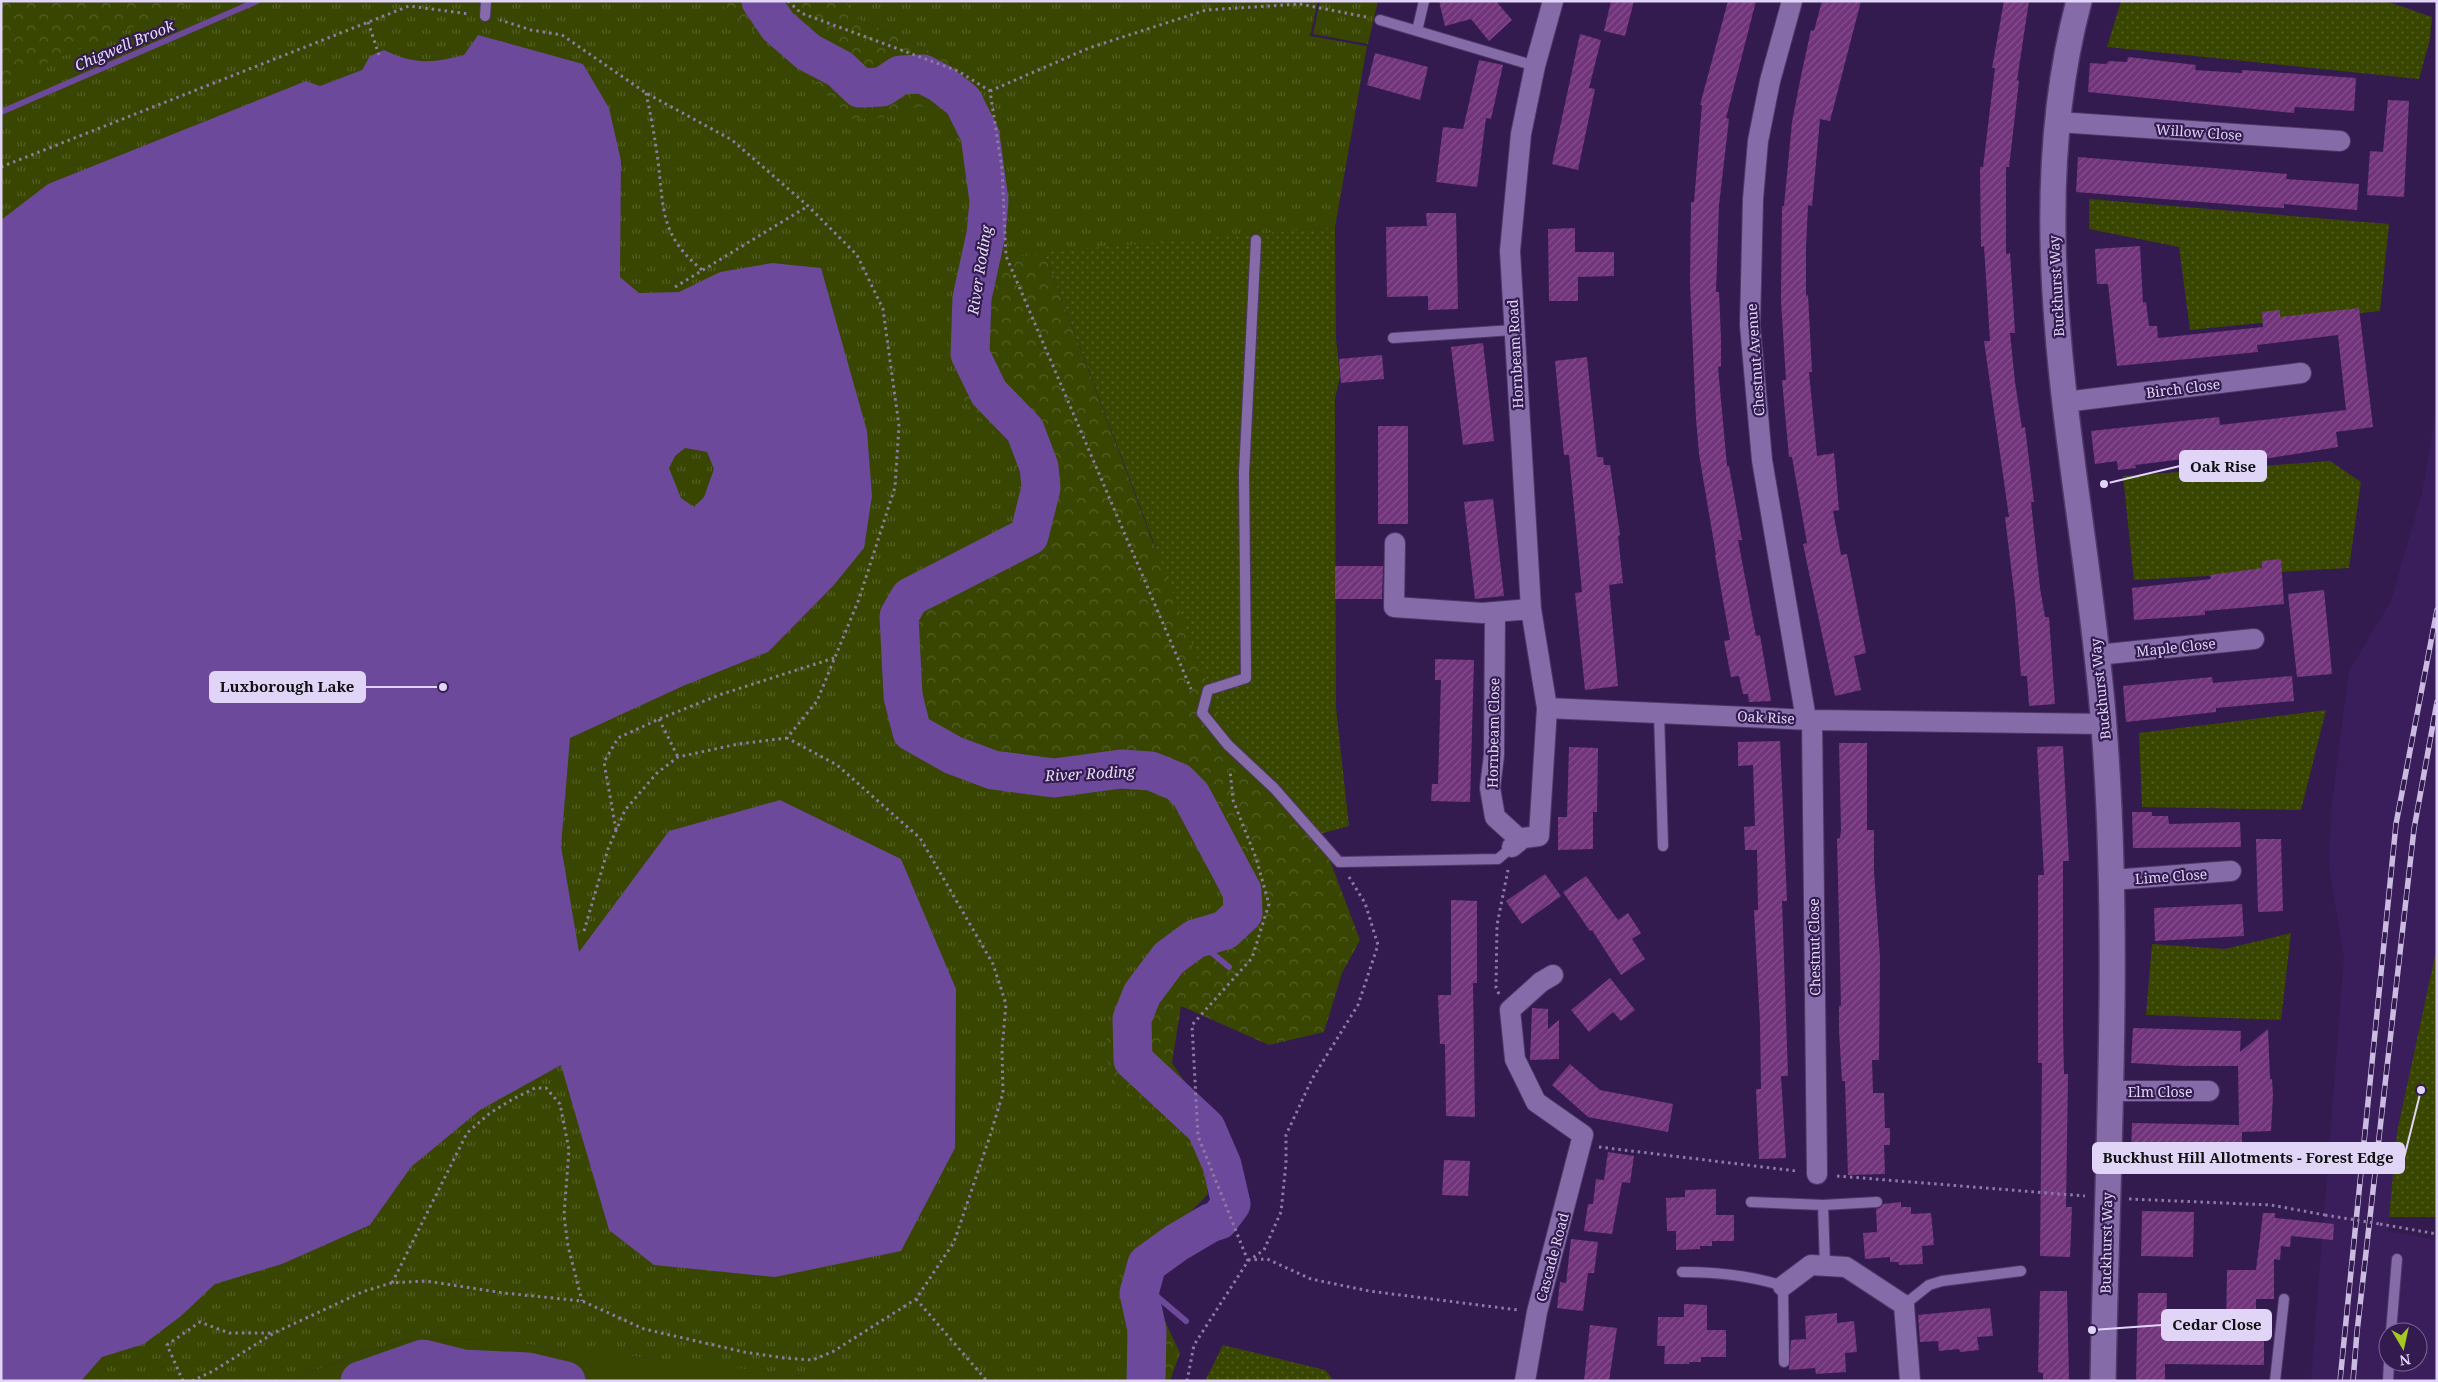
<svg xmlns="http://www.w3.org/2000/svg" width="2438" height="1382" font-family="'Noto Serif',serif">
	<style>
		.built { fill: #3a1e5b; fill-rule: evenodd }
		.grass { fill: #384601 }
		.forest { fill: url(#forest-crowns) }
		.park { fill: url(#park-tufts) }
		.garden { fill: url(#garden-dots) }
		.water { fill: #6c499a; fill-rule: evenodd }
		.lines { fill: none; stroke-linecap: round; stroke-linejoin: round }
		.stream { stroke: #6c499a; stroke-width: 6 }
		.river { stroke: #6c499a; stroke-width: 39 }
		.building { fill: url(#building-hatch) }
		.service-casing { stroke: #4f3867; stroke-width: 12 }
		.minor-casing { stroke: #4f3867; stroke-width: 22 }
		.tertiary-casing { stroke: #4f3867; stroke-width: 28 }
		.path { stroke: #8d7ba6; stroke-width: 3; stroke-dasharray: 2.5 4; stroke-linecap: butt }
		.service { stroke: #856ca9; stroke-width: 10 }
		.minor { stroke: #856ca9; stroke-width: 20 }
		.tertiary { stroke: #856ca9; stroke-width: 25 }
		.rail-casing { stroke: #cabce1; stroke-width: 5.5 }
		.rail { stroke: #331b50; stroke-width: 4; stroke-dasharray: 11; stroke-linecap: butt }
		.path-bridge { stroke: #8d7ba6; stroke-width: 3; stroke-dasharray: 2.5 4; stroke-linecap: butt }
		.labels { text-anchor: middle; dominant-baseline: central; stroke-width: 4.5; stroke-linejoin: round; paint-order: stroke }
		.street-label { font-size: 14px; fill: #e1d5f7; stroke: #331b50 }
		.water-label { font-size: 15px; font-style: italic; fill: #e6def5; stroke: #331b50 }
		.leader { fill: none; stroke: #e1d5f7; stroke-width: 2 }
		.callout-dot { fill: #e1d5f7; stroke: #331b50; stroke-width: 2 }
		.callout { fill: #e1d5f7; stroke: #e1d5f7; stroke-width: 2 }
		.callout-label { font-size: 15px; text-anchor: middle; font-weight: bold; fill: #111 }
	</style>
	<defs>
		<pattern id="forest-crowns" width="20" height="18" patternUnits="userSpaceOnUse" patternTransform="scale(1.25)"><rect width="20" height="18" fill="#384601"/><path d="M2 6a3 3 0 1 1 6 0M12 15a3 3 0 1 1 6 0" fill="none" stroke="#546027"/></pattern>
		<pattern id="park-tufts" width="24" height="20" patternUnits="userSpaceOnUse" patternTransform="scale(1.25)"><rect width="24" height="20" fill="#384601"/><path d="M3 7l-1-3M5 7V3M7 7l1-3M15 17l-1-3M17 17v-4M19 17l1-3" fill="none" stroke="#546027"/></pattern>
		<pattern id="garden-dots" width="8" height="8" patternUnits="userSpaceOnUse" patternTransform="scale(1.25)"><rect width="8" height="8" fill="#384601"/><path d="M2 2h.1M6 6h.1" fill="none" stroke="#546027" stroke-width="1.8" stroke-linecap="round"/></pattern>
		<pattern id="building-hatch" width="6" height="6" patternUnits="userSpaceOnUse" patternTransform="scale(1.25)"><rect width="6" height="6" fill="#71337a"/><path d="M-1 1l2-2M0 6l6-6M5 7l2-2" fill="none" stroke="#85508e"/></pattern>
	</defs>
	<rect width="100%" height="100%" fill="#331b50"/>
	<!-- built -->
	<path class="built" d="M2437,408V946L2397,1132L2388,1231L2437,1240V1381H2311L2344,957L2329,868L2331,811L2349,671L2391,601L2422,493ZM2388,1332H2418V1362H2388Z"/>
	<!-- grass -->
	<path class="grass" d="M411,1339L493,1340L848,1381H288L362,1352Z"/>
	<!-- forest -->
	<path class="forest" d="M1,1H336L1,140Z
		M522,1H843L858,19L946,58L980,109L996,257L1044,252L1152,540L1262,766L1320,834L1360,940L1342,973L1324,1032L1269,1045L1181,1006L1172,1063L1238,1161L1165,1231L1148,1285L1180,1353L1170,1381H848L493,1340L423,1274L81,1381Z"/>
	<!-- park -->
	<path class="park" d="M195,1H716L816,82L851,119L888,117L921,106L954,132L971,188L954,280L948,343L963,399L1011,451L1021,498L1015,525L909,582L888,598C879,646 880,690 896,737L967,781L1006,799L1109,790L1130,786L1145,787L1163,795L1176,810L1224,902L1207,919L1176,929L1109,1004L1106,1058L1117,1085L1193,1139L1208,1194L1180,1223L1116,1278L1129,1381H848L493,1340L411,1339L362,1352L288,1381H1V82Z
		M843,1H1318L1310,36L1367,46L1335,227L996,258L980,109L946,58L858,19Z
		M1320,1H1378L1368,44L1313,34Z"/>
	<!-- garden -->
	<path class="garden" d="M2121,1H2386L2432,17L2430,39L2419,79L2107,47Z
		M2089,199L2389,224L2380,311L2190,330L2179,247L2089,229Z
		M1335,227L1336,339L1340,376L1335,398L1336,708L1349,826L1320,834L1219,715L1044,252Z
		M2330,461L2361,482L2349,568L2134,580L2123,476Z
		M2326,710L2301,810L2142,807L2139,733Z
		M2291,933L2281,1020L2146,1015L2152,944L2225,949Z
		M2437,946V1217H2389L2397,1132Z
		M1223,1345L1325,1370L1334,1381H1205Z"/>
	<!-- water -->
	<path class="water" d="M478,35L583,64L609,108L621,161L620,277L639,293L679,292L720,272L772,263L821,268L867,431L872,496L864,548L833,586L768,652L683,686L570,738L561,846L579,952L669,831L780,800L901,859L956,989L955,1148L901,1251L775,1277L654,1265L609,1230L561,1065L480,1110L411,1167L370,1225L282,1264L215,1284L181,1316L144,1344L102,1357L81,1381L1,1380V220L48,184L306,81L320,86L362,70L370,56L384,50C414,65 433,63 464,55ZM685,448L707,452L714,469L704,497L694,507L681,498L669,468L675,456Z"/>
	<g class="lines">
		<!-- stream -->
		<path class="stream" d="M1,112L257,1
			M1195,939L1229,967
			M1141,1283L1186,1321"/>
		<!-- river -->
		<path class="river" d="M761,1L778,26L808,52L840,69L860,88L882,87L900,75L923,74L940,83L963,101L980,135L989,201L986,234L972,298L970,354L989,393L1025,430L1039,467L1041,488L1029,536L910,597L899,616L903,696L912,732L953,755L993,770L1054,778L1121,769L1151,771L1178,782L1191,795L1242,891L1243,913L1225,930L1195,939L1169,958L1142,994L1132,1019L1133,1060L1206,1128L1222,1165L1231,1204L1219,1220L1210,1223L1176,1243L1147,1264L1139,1293L1147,1330L1146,1381
			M360,1381L423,1359L463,1369L528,1372L566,1381"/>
	</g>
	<!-- building -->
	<path class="building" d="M1439,1H1496L1512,20L1489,41L1471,19L1445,26Z
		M1611,1H1634L1625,36L1604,31Z
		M1728,1H1756L1726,118L1729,119L1719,205L1716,292H1719L1721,339V366L1718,367L1727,466H1729L1742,540H1738L1756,636L1760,635L1771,701L1749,702L1748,694H1743L1739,676L1731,677L1724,641L1730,640L1715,555H1716L1699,454L1696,419L1690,284L1691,202H1694L1702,105H1700Z
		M1822,1H1861L1830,121L1820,119L1812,206L1808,205L1806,247V296L1808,295L1812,372H1809L1817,456L1834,453L1839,510L1833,511L1841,555L1847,554L1866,653L1854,656L1861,690L1835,696L1803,544L1807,543L1792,457H1789L1782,380H1786L1781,300L1782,206H1784L1792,122L1801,76L1811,30L1814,31Z
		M2004,1H2029L2017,80L2019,81L2009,167H2006V254L2010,253L2015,333H2010L2015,382L2022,428L2025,427L2034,502H2031L2040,588L2045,617H2049L2055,704L2029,706L2027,676H2021L2015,600L2005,517H2009L1984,341H1990L1984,246L1981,247L1980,167H1983L1995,68H1992Z
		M1580,34L1601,40L1589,88L1595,89L1578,170L1552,164Z
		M1375,53L1428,67L1420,100L1367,85Z
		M2128,57L2196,65L2195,70L2242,73V70L2356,78L2354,111L2295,107L2294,113L2088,92L2090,63L2106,64L2109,61L2127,62Z
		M1479,60L1503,65L1491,119L1486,118L1477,187L1436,182L1443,127L1463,129Z
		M2388,100L2409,101L2404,197L2367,195L2370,151L2383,152Z
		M2078,157L2287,174L2286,179L2359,184L2357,210L2284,204V208L2251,206L2076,192Z
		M1426,213H1456L1458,309L1428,310V296L1387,297L1386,227L1427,226Z
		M1575,228V252H1614V276L1578,277V301H1549L1548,229Z
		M2140,246L2143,303L2146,302L2149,326H2157L2158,338L2263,327L2262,312L2280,310V317L2359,308L2373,427L2336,432L2338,447L2270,458L2233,463L2232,453L2135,465L2136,468L2118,470L2117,461L2095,464L2091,431L2219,417L2220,425L2346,410L2338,335L2257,345L2258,352L2117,366L2108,284H2097L2095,249Z
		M1483,343L1494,441L1463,445L1451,347Z
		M1382,355L1384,379L1341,383L1339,359Z
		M1587,357L1597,457H1603L1604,465H1610L1620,535L1618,536L1623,583L1609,585L1618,686L1585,690L1575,593L1582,592L1571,476L1569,455H1564L1555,361Z
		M1378,426H1408V524H1378Z
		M1493,499L1504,596L1475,599L1464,502Z
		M2281,559L2284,604L2205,611V615L2134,620L2132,588L2211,579L2210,575L2262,568V561Z
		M1335,566H1383L1382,599H1335Z
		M2324,590L2332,674L2297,677L2288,594Z
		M1435,659L1474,660L1470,802L1431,801L1432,784H1438L1441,680H1435Z
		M2292,676L2294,701L2216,708V712L2126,722L2123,686L2212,677L2213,683Z
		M1780,741L1787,901H1782L1788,1076H1781L1786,1158L1759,1159L1756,1089H1761L1760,1024L1754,910H1758L1757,850H1745L1744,827L1755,826L1753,765L1738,766V742Z
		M1839,743H1867V830H1874V872L1880,958L1879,1060H1872L1873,1093H1884L1885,1128H1890V1145H1884L1885,1174L1848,1175L1845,1081H1842L1839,1030V1006H1841L1837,839L1840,838L1841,830Z
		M2063,746L2069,861H2063V1028L2064,1074H2068L2066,1207H2072L2070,1257L2040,1256L2042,1063H2038V875H2044L2037,747Z
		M1569,747L1598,748L1597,812H1593V849L1558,850V817H1567Z
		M2132,812H2152V816H2168L2169,824L2240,822L2241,847L2133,848Z
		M2256,839H2281L2283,911L2258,912Z
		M1545,874L1561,896L1522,924L1506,901Z
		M1586,876L1618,920L1628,913L1641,933L1632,939L1645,959L1621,975L1592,930L1590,931L1563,892Z
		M1451,900L1477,901V983H1473L1475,1117L1446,1116L1445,1044H1440L1438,995H1451Z
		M2242,904L2244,936L2155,941L2154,908Z
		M1610,978L1635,1010L1621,1021L1613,1012L1589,1032L1571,1010Z
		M1532,1008L1548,1009V1029L1559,1020V1059L1530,1060Z
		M2133,1028L2241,1031L2240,1052L2268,1029L2270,1079H2272L2273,1095L2271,1131L2242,1132V1153L2152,1148V1152H2131L2132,1123L2239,1125L2238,1066H2186L2131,1063Z
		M1570,1064L1600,1090L1673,1104L1668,1132L1588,1117L1552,1085Z
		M1608,1152L1634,1156L1630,1183L1622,1182L1612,1234L1584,1231L1588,1204H1593L1596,1179L1604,1180Z
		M1444,1160L1470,1161L1468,1196L1442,1195Z
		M1716,1189V1215H1734V1241H1712V1246H1700V1249L1676,1250V1231H1667L1666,1198L1685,1197V1190Z
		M1901,1202V1207H1911V1214L1931,1213L1934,1245L1922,1246L1923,1264L1899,1265L1898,1262H1890V1257L1865,1259L1863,1233L1877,1232L1876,1209L1881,1207L1883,1204Z
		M2142,1211L2194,1212L2193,1257L2141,1256Z
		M2263,1213H2275V1218L2334,1224L2333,1240L2291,1236L2290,1247L2281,1246L2280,1260L2274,1259V1299H2256V1336H2264V1365L2165,1364V1381H2136L2138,1293H2167L2166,1334L2226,1335L2227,1270H2256Z
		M1571,1239L1598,1242L1594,1273H1588L1583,1311L1557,1308L1560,1282L1566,1283Z
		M2040,1291H2067L2069,1381H2043V1373L2038,1372Z
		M1684,1304L1707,1305V1330H1726V1357H1701V1362H1689V1364H1664L1665,1346H1657L1658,1317H1684Z
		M1990,1308L1993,1336L1977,1337L1979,1350L1960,1352L1959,1349L1939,1351L1938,1341L1920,1342L1918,1315Z
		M1837,1313V1323L1854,1321L1857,1352L1845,1353L1846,1372L1816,1374L1815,1368L1789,1370L1791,1340L1806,1339L1805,1316Z
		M1590,1325L1617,1328L1609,1381H1584Z"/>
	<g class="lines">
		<defs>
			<path id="service" d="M485,16L486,1
				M1380,20L1535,66
				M1417,31L1424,1
				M1256,240L1244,473L1246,678L1208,690L1202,713L1228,745L1274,788L1339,862L1498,859L1512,847
				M1393,338L1513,330
				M1659,712L1663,846
				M1751,1202L1823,1205L1825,1266
				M1823,1205L1877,1202
				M1682,1272C1717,1272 1749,1275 1783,1286L1784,1362
				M1904,1305L1929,1285L1942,1281L2021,1271
				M2391,1332L2397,1259
				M2275,1381L2284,1299
				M2388,1381L2389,1362"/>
			<path id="minor" d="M1792,1L1770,81L1758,141L1753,199L1750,325L1762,460L1806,719
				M2058,122L2340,141
				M2065,402L2301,373
				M1395,543L1394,607L1482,613L1531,609
				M1495,612L1494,755L1490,788L1495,817L1517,837L1523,838
				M2097,655L2254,639
				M1547,708L1812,720L2104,724
				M1812,720L1817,1174
				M1512,847L1523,838L1539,836L1547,708L1531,609L1510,251L1521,134L1535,66L1553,1
				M2112,880L2231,871
				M2111,1091H2209
				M1783,1286L1811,1265L1846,1267L1904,1305L1910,1381
				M1525,1381L1537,1312L1583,1135L1536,1102L1515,1059L1510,1010L1541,982L1553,975"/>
			<path id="tertiary" d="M2079,1C2015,241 2086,487 2104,727C2121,944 2107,1163 2103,1381"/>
		</defs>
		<!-- service casing -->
		<use href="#service" class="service-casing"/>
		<!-- minor casing -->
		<use href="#minor" class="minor-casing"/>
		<!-- tertiary casing -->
		<use href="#tertiary" class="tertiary-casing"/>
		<!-- path -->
		<path class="path" d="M788,1L801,13L958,71L990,91L1002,169L1006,256L1191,689
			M368,22L379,55
			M990,91L1089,48L1206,10L1300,4L1366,17
			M646,93C651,116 655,138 658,161C664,210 660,235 702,270
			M1,167L409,6L469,14
			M675,287L808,206
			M659,719L678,757
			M616,830L604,762L618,738L659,719L722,694L834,658
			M584,931L608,849L625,810L657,773L678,757L738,744L787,738
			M1499,994L1496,988L1497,925L1508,870
			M1599,1147L1796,1171
			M1837,1176L2085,1196
			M2129,1199L2271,1205L2325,1215
			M2380,1224L2437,1234
			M1248,1260L1267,1259L1311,1279L1369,1291L1518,1310
			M1248,1261L1264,1250L1281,1212L1286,1163V1135L1312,1079L1358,1005L1378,945L1365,903L1349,877
			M392,1283L467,1133L490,1113L513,1099L535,1088H546L560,1104L569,1150L564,1215L568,1246L582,1301
			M916,1299L987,1381
			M183,1381L167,1345L200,1322L229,1333H274
			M192,1381L213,1371L274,1333L362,1292L391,1283L426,1281L504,1293L582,1301L644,1329L744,1352L784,1358L813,1360L834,1351L916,1299L954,1242L990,1136L1003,1093L1002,1049L1006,1004L993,964L920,838L837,765L787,738L817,701L859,599L895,487L899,426L883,309L857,255L808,206L732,140L646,93L562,35L531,30L500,20
			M1187,1381L1194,1345L1248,1261L1198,1136L1192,1025L1252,958L1269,904L1256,858L1233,800L1230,770"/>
		<!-- service -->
		<use href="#service" class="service"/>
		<!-- minor -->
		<use href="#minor" class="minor"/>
		<!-- tertiary -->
		<use href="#tertiary" class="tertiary"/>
		<defs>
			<path id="rail" d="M2340,1381L2396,824L2437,610
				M2353,1381L2357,1332L2414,829L2437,702"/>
		</defs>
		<!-- rail casing -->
		<use href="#rail" class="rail-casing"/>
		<!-- rail -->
		<use href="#rail" class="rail"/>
		<!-- path-bridge -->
		<path class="path-bridge" d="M2325,1215L2380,1224"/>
	</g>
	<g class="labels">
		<!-- street labels -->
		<g class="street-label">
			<text transform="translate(2199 132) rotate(4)">Willow Close</text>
			<text transform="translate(2056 286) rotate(-93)">Buckhurst Way</text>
			<text transform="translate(1515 354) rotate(-93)">Hornbeam Road</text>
			<text transform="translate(1755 360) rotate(-94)">Chestnut Avenue</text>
			<text transform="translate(2183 388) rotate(-7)">Birch Close</text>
			<text transform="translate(2176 647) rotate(-6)">Maple Close</text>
			<text transform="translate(2100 689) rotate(-96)">Buckhurst Way</text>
			<text transform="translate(1766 717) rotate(3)">Oak Rise</text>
			<text transform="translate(1493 733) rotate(-89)">Hornbeam Close</text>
			<text transform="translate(2171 876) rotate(-4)">Lime Close</text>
			<text transform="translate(1814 947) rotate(-91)">Chestnut Close</text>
			<text x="2160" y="1091">Elm Close</text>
			<text transform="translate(2106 1243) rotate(-89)">Buckhurst Way</text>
			<text transform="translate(1552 1257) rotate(-75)">Cascade Road</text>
		</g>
		<!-- water labels -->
		<g class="water-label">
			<text transform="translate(124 45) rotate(-23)">Chigwell Brook</text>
			<text transform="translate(979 270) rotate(-81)">River Roding</text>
			<text transform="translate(1090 773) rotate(-3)">River Roding</text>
		</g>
	</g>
	<!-- callouts -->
	<path class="leader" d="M2104 484L2180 466M443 687L365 687M2421 1090L2404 1158M2092 1330L2162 1325"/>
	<g class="callout-dot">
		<circle cx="2104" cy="484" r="5"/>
		<circle cx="443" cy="687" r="5"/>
		<circle cx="2421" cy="1090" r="5"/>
		<circle cx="2092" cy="1330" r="5"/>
	</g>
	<g class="callout">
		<rect x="2180" y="451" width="86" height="30" rx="5"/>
		<rect x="210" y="672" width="155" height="30" rx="5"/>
		<rect x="2093" y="1143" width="311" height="30" rx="5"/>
		<rect x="2162" y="1310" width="109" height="30" rx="5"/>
	</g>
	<g class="callout-label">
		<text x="2223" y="472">Oak Rise</text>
		<text x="287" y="692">Luxborough Lake</text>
		<text x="2248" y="1163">Buckhust Hill Allotments - Forest Edge</text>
		<text x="2217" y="1330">Cedar Close</text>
	</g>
	<!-- border -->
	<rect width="2438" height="1382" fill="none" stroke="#e1d5f7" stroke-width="5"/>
	<!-- north arrow -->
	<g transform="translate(2403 1347) rotate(171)"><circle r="24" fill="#331b50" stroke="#796593"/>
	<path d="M0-4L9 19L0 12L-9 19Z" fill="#a5c823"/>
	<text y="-8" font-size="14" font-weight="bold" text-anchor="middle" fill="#e1d5f7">N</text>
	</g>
</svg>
